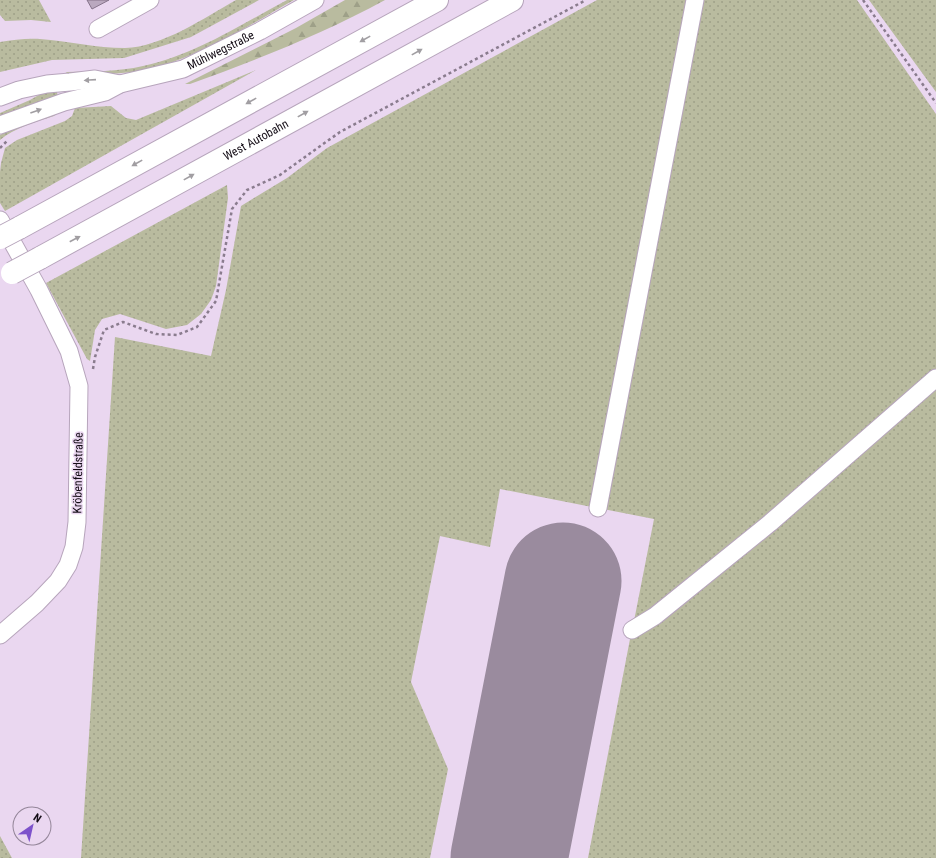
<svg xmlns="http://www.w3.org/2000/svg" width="936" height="858" font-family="'Roboto Condensed',sans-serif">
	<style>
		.green { fill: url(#green-dots) }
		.forest { fill: url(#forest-firs) }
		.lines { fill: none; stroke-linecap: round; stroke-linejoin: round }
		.runway { stroke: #9a8b9e; stroke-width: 117 }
		.building { fill: #baa8bf; stroke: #85738a }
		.minor-casing { stroke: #b7a5bc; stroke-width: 19 }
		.highway-casing { stroke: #b7a5bc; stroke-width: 24 }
		.path { stroke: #8a7c8e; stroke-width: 2.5; stroke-dasharray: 3 3; stroke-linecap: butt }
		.minor { stroke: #fff; stroke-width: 17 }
		.highway { stroke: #fff; stroke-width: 22 }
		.highway-bridge-casing { stroke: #b7a5bc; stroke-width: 24; stroke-linecap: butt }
		.highway-bridge { stroke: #fff; stroke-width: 22 }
		.oneway { fill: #a19ea2 }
		.labels { text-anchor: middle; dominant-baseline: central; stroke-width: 3; stroke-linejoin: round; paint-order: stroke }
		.street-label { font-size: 12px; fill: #140d16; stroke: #ead7f0 }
	</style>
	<defs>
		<pattern id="green-dots" width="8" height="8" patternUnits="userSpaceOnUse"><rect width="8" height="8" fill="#b9bb9f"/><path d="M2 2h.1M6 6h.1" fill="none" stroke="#9ea088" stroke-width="1.8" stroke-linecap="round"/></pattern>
		<pattern id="forest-firs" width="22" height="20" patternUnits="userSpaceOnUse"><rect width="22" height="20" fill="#b9bb9f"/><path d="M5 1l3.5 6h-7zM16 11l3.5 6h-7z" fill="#9ea088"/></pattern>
	</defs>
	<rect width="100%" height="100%" fill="#ead7f0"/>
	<!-- green -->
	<path class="green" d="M0,0H39L51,22L31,20L5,21L0,15Z
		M236,0H259L191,37L124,58L52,60L0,72V42C13,40 27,38 40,39C68,41 96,48 125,48C162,47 204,18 236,0Z
		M287,0H294C248,26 198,58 146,70C119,75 91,74 64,74L67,72C92,71 118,72 143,66C195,55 240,25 287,0Z
		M597,0H690L592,507L500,489L490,547L440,536L411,682L448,769L430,858H81L115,337L211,356L226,290L241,206L287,178L327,148Z
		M701,0H857L936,114V371L674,595L634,621L654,519L603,509Z
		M869,0H936V92Z
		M256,70L5,211L0,203V172L1,163L5,148L17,140L65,121L72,116L75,108L111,106L126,118L136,120Z
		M56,89L58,96L0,116V113L30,100L44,92Z
		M59,109L58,113L54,116C36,122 14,128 0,140V135L13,127Z
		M227,185L228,198L216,286L211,300L201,314L187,325L166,329L120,314L102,319L95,330L90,361L87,359L46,283Z
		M936,385V858H588L630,639L656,623Z
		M0,836L12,858H0Z"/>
	<!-- forest -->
	<path class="forest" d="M345,0H385C323,34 256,60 190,84H185L296,28Z"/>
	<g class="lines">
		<!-- runway -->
		<path class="runway" d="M509,858L563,581"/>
	</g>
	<!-- building -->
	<path class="building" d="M87,0H109L92,9Z"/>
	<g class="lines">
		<defs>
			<g id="minor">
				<path d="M98,29L150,0"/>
				<path d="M0,97L19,90L47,84L70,82L95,79L120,84"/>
				<path id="s1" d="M0,125L64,102L105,92L120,84L183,69L260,31L315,0"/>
				<path d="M0,220L39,290L69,351L79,386L77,522L74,547L68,565L58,581L37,603L0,635"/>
				<path d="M598,508L695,0"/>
				<path d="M632,630L655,616L770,523L936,378"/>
			</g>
			<g id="highway">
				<path d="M19,228L437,0"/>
				<path id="s2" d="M40,258L512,0"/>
			</g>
		</defs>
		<!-- minor casing -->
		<use href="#minor" class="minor-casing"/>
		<!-- highway casing -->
		<use href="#highway" class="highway-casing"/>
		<!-- path -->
		<path class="path" d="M863,0L936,103
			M0,148L7,141
			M93,369L95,357L104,330L123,322L156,334L177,335L197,327L216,301L232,209L247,190L280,175L340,132L586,0"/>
		<!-- minor -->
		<use href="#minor" class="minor"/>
		<!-- highway -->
		<use href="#highway" class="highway"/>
		<defs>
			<path id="highway-bridge" d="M0,238L19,228
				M12,273L40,258"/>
		</defs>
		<!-- highway-bridge casing -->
		<use href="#highway-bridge" class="highway-bridge-casing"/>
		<!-- highway-bridge -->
		<use href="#highway-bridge" class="highway-bridge"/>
	</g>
	<!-- one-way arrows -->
	<defs><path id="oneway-solid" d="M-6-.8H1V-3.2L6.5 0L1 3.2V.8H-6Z"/></defs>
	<g class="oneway">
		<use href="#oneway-solid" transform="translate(365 39) rotate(151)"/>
		<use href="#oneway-solid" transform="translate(417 52) rotate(-29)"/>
		<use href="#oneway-solid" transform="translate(90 80) rotate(176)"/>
		<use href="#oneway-solid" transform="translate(251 101) rotate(151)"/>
		<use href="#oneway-solid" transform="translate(36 111) rotate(-20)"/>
		<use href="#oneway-solid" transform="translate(303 114) rotate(-29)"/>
		<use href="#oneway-solid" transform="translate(137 163) rotate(151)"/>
		<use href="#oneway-solid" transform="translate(189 177) rotate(-29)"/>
		<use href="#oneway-solid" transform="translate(75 239) rotate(-28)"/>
	</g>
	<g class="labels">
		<!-- street labels -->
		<g class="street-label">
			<text stroke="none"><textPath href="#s1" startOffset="234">Mühlwegstraße</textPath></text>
			<text stroke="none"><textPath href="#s2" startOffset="246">West Autobahn</textPath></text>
			<text transform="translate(78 473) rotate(-89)">Kröbenfeldstraße</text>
		</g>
	</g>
	<!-- north arrow -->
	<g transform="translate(32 826) rotate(34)"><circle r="19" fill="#ead7f0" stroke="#948699"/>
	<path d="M0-3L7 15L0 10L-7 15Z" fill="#7d52cb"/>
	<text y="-6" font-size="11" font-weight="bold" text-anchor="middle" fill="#140d16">N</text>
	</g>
</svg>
